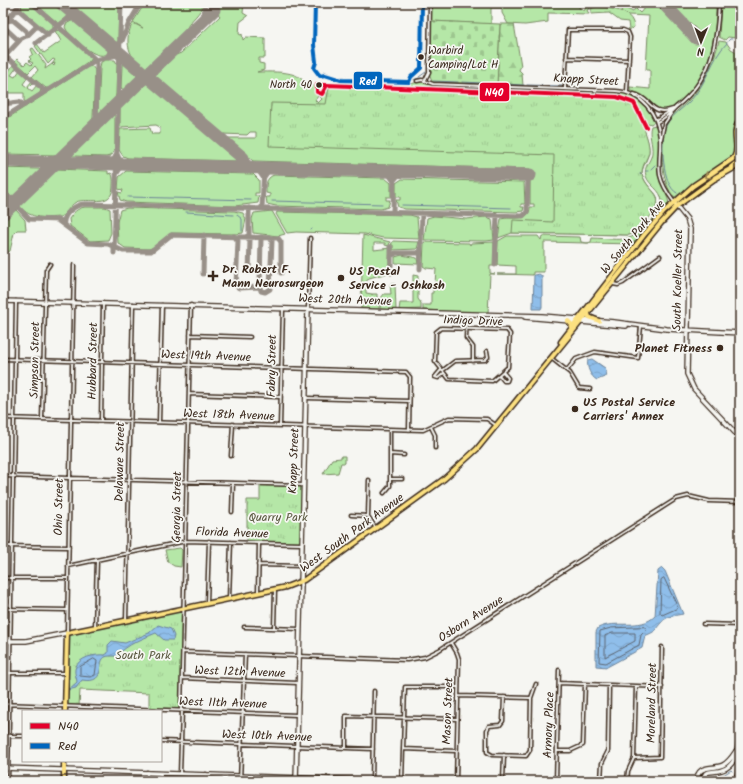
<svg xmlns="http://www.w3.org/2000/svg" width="743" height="784" font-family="Kalam,sans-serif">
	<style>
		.green { fill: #b5e7a7; stroke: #788862 }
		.forest { fill: url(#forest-firs); stroke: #788862 }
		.cemetery { fill: url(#cemetery-stones); stroke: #788862 }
		.park { fill: url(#park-tufts); stroke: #788862 }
		.water { fill: url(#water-waves); stroke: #6d8398 }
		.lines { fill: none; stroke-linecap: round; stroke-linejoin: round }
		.shore { stroke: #5d6570; stroke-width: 1 }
		.stream { stroke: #6d8398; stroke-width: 1 }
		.taxiway { stroke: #989088; stroke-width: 5 }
		.runway { stroke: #989088; stroke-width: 13 }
		.street-casing { stroke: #3b2a1e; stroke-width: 5 }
		.secondary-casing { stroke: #3b2a1e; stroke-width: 6 }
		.primary-casing { stroke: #3b2a1e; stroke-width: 7 }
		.highway-casing { stroke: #3b2a1e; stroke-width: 8 }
		.street { stroke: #f6f6f2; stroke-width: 2 }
		.secondary { stroke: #f6f6f2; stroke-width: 3.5 }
		.primary { stroke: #fce080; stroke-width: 4 }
		.highway { stroke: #fce080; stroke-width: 5 }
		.bus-1-casing { stroke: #f6f6f2; stroke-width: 7 }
		.bus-2-casing { stroke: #f6f6f2; stroke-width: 7 }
		.bus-1 { stroke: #e4002b; stroke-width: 4 }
		.bus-2 { stroke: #0065bd; stroke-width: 4 }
		.oneway { stroke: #9c854f }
		.bus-dot { fill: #3b2a1e; stroke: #f6f6f2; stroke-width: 1.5 }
		.labels { text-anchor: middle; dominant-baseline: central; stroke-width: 3.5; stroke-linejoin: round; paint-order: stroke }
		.bus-label { font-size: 11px; fill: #3b2a1e; stroke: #f6f6f2; text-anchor: start }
		.street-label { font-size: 12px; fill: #3b2a1e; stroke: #f6f6f2 }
		.poi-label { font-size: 12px; font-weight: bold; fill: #3b2a1e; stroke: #f6f6f2; text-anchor: start }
		.park-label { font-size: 12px; fill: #5a5940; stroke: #f6f6f2 }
		.line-badge { stroke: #f6f6f2; stroke-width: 1.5 }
		.badge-label { font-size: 11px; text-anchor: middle; font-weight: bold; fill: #fff }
	</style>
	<defs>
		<pattern id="forest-firs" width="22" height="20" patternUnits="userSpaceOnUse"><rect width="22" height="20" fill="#b5e7a7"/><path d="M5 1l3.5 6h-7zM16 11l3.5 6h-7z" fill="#9dc68f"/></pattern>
		<pattern id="cemetery-stones" width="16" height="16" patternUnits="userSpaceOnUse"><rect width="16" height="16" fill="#b5e7a7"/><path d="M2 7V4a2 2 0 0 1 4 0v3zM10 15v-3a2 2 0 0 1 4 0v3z" fill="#9dc68f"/></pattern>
		<pattern id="park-tufts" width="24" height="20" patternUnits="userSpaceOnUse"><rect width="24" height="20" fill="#b5e7a7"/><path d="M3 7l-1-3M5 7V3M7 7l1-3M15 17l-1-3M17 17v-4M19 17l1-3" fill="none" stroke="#9dc68f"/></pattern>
		<pattern id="water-waves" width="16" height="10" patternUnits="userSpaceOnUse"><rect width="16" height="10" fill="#8fbeea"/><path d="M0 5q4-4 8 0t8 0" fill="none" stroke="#7ca3c8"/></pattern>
	</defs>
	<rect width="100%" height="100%" fill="#f6f6f2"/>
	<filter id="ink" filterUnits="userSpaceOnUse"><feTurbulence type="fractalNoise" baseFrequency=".025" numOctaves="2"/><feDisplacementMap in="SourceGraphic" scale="8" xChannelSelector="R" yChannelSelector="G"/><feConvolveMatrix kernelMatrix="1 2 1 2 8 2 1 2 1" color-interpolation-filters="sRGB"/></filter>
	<g filter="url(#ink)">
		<!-- green -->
		<path class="green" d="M21,3H29L53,23V29L49,32L45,31L22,11Z
			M34,3H55L66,13L68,18L62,23H58Z
			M68,3H119L118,42L115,43Z
			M145,3H203C202,14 189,20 186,30L146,68C128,60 123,39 133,23L143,28L133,22Z
			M209,3H244L243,13L248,16L240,22L239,34L241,35L242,34L243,40L246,37L265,38V58H259V63L264,64V70L257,72C269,72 284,71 295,75C302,78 307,85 314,86L315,92L319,95L315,100L318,103L322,99L320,97L329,87L403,90L412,92V90L576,96V98C604,97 633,89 642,123C644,132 649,140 649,150C649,158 643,164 642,173L640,174L641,175L642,174C649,196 671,192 646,220C641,226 637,232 629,235L512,233L498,238L501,219C511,216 530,223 530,207H534V204H530V169L253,161L226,138H256V132H250L247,135L223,134L155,76V73L173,56L181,53L220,16Z
			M432,3H543L544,6L546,3H580L579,8L584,11L588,4L586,3H591L590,4L592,7L587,10L589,14L548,13V22L525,25L508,24L502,13V8H491V24L431,21Z
			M623,3H627L625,8L633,12L637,4L639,6L636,9L640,13L645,7L641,3H716C716,40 710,73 683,100C677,105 669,111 661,110C652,109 648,101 641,96C638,94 634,92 630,90V87L650,89V70H646L649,16L628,15L621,11Z
			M721,3H740L739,30L736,38L728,37L725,40L719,37Z
			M73,20L108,48V54C94,61 76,39 67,31L65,27L66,24Z
			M59,30L92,56V59L49,88H46L32,77L38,70L35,66L28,73L15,61L17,59L24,65L27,62L31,65L33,63L29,61L31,59L29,57L33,54L31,49L33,48L46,65L45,69L52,64L54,66L55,63L52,64L55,60L53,59L48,64L35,46L37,44L44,53L61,41L55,31Z
			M719,41L726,42L731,49L740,54V117L734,132L736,151L734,157L675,197C660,187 659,137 667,122C672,114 680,109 687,102C704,85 713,64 719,41Z
			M105,60H115L117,64L116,94L115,99L100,113L98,112L100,67L101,62Z
			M123,63L138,75L124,90L121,88L122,65Z
			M13,65L17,67L11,75L15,77L20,70L28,77L23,84L27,87L32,81L34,82L28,88L32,91L37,85L41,89L40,93L26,102L24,101V93H8V101L3,103V80Z
			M92,66L95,70L93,118L90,123L57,155L3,154V121L88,67Z
			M146,81L239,161L128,158L123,156L119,150L120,129L150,128L152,134H160V127L156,125L120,127V106Z
			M421,81L426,84L525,88V92L412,87L411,86V84Z
			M528,88L625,93C640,99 648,106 655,121L651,124L646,122L638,105L624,97L527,92Z
			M113,114L115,115V149L112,155L110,154V156L106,157L72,156V153Z
			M656,125C663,138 656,158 658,173C659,183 670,198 669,206L636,244L587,243L591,242L592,238C624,239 630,245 652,220C657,214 662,209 662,201C661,189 649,186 646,176C643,166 651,162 652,153C653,144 648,134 651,126Z
			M3,168L39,169L41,170L14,197H11L3,187Z
			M56,169L108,171V174L111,173C114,177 113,182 113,188C111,208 88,197 76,202C69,206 67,214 60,217C45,218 31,219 20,207V203Z
			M126,171L253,174L259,180V193H255V196H259L258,203L235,206L126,202L120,200L118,192L122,193L123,190L118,189L119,177Z
			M274,175L385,178L391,183V197H386V200H390L388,207L381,209L276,206L267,204L266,197H270V194L266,193C266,186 265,178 274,175Z
			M402,179L524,182L525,204H521V207H524L523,211L516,212L405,209L398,207L396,200H400V197H396V183Z
			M85,207H105L110,209L111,233L108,240L90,241L70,226L69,219C73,213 77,208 85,207Z
			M127,208L234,211L243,213L246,219L243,233L236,234L171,233L154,247L149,249L125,248L118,243L117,222L120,210Z
			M16,210L25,220L26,230H17L14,233L10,251L3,255V220L13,211Z
			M272,211L285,234L278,236L253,233L252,219L254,213Z
			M277,212L410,215L417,217L419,239L383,238L365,234L296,232L287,233L276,214Z
			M434,216L466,219L486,217L492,219L494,240L486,241L424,240L427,218Z
			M363,235L390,242L389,246L385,245V243H374V250L390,248L388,273L369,278L366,282V293L372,294V295V294H377V298H379V309L361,308Z
			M507,236H538L541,240L542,236L580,237L581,242L587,243L544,242V272H533V275L497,274H516V266L497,265L498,241Z
			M393,241L419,242L417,249L393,250V245H391Z
			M424,242L469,243L470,245L471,243L494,242V266H490V273L495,274H490L488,313L423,310V305H431V293H433V284H435L436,269L426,268L423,266Z
			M402,255L417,258L418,264L395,263V257Z
			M413,275L418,276V299L421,303V309L399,310L400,303H413Z
			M390,284H395L396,310L380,309L381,298L384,294H391Z
			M180,548L182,550L181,567L174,566L168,562L165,550Z"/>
		<!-- forest -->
		<path class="forest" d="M597,6C610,9 632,9 634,27L629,30L628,22L620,21L609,13L591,14V9Z
			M500,24H514L521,66L519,70L522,73L523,86L497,85Z"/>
		<!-- cemetery -->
		<path class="cemetery" d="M431,21L500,24L497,85L432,82L429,74Z"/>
		<!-- park -->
		<path class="park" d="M329,87L608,97C632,99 635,102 643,125C645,133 650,143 649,152C647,160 642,165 642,173L640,174L641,175L642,174C648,195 670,193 648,219C642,225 637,232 629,235L512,233L513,220L553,222L554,155L269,146L271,103L326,104Z
			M341,456H345V463H341L338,473L323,474L332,459L341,458Z
			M260,484L303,485L302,544L247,542V500H260Z
			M184,608L181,710L149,709V693L80,690L79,706H65L67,633Z"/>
		<!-- water -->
		<path class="water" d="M539,274L542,276V307L541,309H533L534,275Z
			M592,359L605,368L607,376L597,380C591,377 586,367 588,360Z
			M662,568L665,571L683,614C667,617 666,616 656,629C654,633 648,634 645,636L642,648L607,667L596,666V632L598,628C616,619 640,631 655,616L658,571Z
			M158,625L171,629L174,636L173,640H164L156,633C140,640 130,643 116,656C114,656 112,656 110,656C92,656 111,685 82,680L76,688L68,690L77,682C77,678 74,674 75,669C78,657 95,654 105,655L108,653V645L112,641L125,643L149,633Z"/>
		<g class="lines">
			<!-- shore -->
			<path class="shore" d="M664,578L678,608L662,615L660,613L661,580Z
				M645,627L646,630L641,635L639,645L606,663L599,662L600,631L611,628Z
				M613,633H635V641L605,657V636Z
				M94,659L97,661L95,675L90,677L80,676V667Z"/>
			<!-- stream -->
			<path class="stream" d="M728,41L730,39H732
				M324,71L336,77L383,79
				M419,77L426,72
				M387,80H408
				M412,80L420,78
				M433,81L458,82
				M462,82L524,85
				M527,85L562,86
				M651,169L655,165
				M646,171H648
				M640,174H641
				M677,193C662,186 660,140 666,126C671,115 683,109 691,100C707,83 711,59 727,43
				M128,197L251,200
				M272,201L382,204
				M402,205L511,208
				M186,212L233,215
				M237,215L242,219V231
				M311,230L312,229
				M722,776L731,770L732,771
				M707,781L710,777L720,776"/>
			<!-- taxiway -->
			<path class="taxiway" d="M32,3L95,59L97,64L96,121L93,127
				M68,9L70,14L68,20
				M14,12L20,3
				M70,19H80
				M6,21L13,20L26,31L27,36
				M202,21L204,17L205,3
				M3,24L14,12L19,10L48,35
				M3,26L18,40L28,35L36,27H39
				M122,41L129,23L141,3
				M36,43L74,14
				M3,54L46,92
				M6,57L7,54L20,40
				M107,57L111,51V45L115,46L120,42
				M119,63L122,60L127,59
				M119,91L123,95L129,92
				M3,104L19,102L25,105
				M111,109H115L118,112
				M96,114L100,117L106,114
				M3,118L96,60L117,55L120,51
				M243,158L256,168
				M3,162L4,161
				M106,164L113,161L117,154L120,161L128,164L121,167L117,173
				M250,168L258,170L263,177
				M378,171L388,173L393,180
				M264,177L268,171L275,168
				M394,180L400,173L410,172
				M3,191L29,219L60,220
				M8,198L15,199L21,196
				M249,208V237
				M262,208L264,168
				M7,210L9,205L8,199
				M393,212L394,172
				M57,220L88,243L108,244L123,251H151L171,235L278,238L281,242V273
				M64,225C62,214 76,204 85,204L523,216L527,212L528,175
				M234,236L238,241L236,286L239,288L260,287
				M246,237L250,240L249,272
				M261,237L260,287L261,291L265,292L270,289L272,241L269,237
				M390,247L391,248V273
				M114,253L121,3
				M391,256L396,253H418L421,250
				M495,265L497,215
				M420,269L422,213
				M203,274L204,235"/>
			<!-- runway -->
			<path class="runway" d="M61,3L243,158
				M663,3L696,38
				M3,161L530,175
				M3,214L214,10"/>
			<defs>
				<path id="street" d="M566,58L629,60
					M425,80L429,72L430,3
					M417,81L422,80L433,84L616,91C641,92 658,113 660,138C661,150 658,163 660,175C662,185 668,194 674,202
					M565,88L568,30H623L628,32L630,37L627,92
					M634,94C652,98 650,117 673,109
					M657,119L670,111
					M657,122C665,119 670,113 676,107C711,80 717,45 719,3
					M661,139L664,124L671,114
					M613,284L618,285L623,283L660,256
					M308,309L310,238
					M467,314L466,338L473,347V361
					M441,328L507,330L510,334L508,367L492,381L449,379L435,361L436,332Z
					M190,335L250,337
					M551,358L570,373L579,388L590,389
					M3,359L406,372L410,377L409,430
					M441,370L435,377L438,378L444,373
					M567,370L576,359L595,352L638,358L641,326
					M442,371L455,361L485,360L488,357L487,351
					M499,375L504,381H507L508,378L503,372
					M189,394L280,397
					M307,398L409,401
					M3,418L423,430L449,418L487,419L497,426
					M42,419L46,270L50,264
					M101,420L103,303
					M159,422L162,305
					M280,426L283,309
					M431,427L435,435V448
					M390,454L404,455
					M231,456L233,424
					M3,476L303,485
					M390,479H402
					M369,480L368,516L375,527
					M384,493L390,486V430
					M232,512L233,483
					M351,515L368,516
					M3,546L69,547
					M258,565L301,566
					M68,566L186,541L302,544
					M3,578H68
					M258,592L259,543
					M229,598L231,542
					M207,603L209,541
					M3,609L67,610
					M126,621L133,304
					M703,624L740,625
					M95,627L97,560
					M244,627L299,629
					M274,628L275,589
					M67,633L74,265
					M451,643L457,653L459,659L456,781
					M183,652L407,660L425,657L439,650L676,499L688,496L709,501L740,502
					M3,673H66
					M182,678L298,683
					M559,683L662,687
					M458,696L531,698
					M504,697L503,721L500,725L489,726L487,730V752L492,755L526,756L530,750L531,698L536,684
					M3,704L298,715
					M181,710L191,305
					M3,736H23
					M161,741L373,749
					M346,748V716L457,719
					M403,749L456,751
					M557,751H570L583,745L585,684
					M634,758L660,757L662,647
					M180,774L182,710
					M372,780L374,691
					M8,781L16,301
					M147,781V772
					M206,781V774
					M240,781L245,654
					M402,781L405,687H458
					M503,781L504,755
					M556,781L559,670
					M601,781L602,763L608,751L609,685
					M627,781L628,771L634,758L636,686"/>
				<path id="secondary" d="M675,204L687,219L690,229L687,374L694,389L740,438
					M3,301L542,316L614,322L667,329L740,333
					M525,317L626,326
					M3,641H26L67,633
					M3,768L391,781
					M296,781L308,309
					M697,781C697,764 712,770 723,765C729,762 732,757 736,751
					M701,781L706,773C711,771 717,772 722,770C737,765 737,750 740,737"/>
				<path id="primary" d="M731,167L740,160
					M588,313L589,317L599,321
					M568,321L572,325L571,329
					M561,342L644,235L664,212L693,186L740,154
					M65,711L67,633L286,587L304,580L444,479L477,449L661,223L677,206L717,177
					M64,781V761"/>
				<path id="highway" d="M735,157C741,146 731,134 740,121
					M715,178L740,164
					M737,781L740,767"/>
			</defs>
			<!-- street casing -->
			<use href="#street" class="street-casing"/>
			<!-- secondary casing -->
			<use href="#secondary" class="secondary-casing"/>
			<!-- primary casing -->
			<use href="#primary" class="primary-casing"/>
			<!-- highway casing -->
			<use href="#highway" class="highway-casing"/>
			<!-- street -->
			<use href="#street" class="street"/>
			<!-- secondary -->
			<use href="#secondary" class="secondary"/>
			<!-- primary -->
			<use href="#primary" class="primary"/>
			<!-- highway -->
			<use href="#highway" class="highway"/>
			<defs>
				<path id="bus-1" d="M317,85H327L322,94L317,92Z
					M327,85L617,97L634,103L646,127"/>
				<path id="bus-2" d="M315,3L314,45L316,62L314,68L320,76L325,75L341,80L409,82L411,77L421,68L422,3"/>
			</defs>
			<!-- bus-1 casing -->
			<use href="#bus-1" class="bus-1-casing"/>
			<!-- bus-2 casing -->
			<use href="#bus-2" class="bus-2-casing"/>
			<!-- bus-1 -->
			<use href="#bus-1" class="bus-1"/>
			<!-- bus-2 -->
			<use href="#bus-2" class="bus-2"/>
		</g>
		<!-- one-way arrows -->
		<defs><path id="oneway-chevron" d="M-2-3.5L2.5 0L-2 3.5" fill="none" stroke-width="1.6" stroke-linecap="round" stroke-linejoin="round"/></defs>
		<use class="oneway" href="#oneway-chevron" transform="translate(707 176) rotate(145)"/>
	</g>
	<!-- markers -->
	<g class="bus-dot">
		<circle cx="421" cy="57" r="3.5"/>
		<circle cx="319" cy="85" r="3.5"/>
		<path d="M211 270h4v4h4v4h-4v4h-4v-4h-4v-4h4z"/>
		<circle cx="341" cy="278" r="4"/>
		<circle cx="720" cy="348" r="4"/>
		<circle cx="575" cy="409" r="4"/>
	</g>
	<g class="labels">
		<!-- bus labels -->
		<g class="bus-label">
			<text x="428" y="51">Warbird<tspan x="428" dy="14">Camping/Lot H</tspan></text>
			<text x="312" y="85" text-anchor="end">North 40</text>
		</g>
		<!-- street labels -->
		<g class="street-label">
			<text transform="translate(586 80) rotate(3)">Knapp Street</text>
			<text transform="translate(633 237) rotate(-50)">W South Park Ave</text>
			<text transform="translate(678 280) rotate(-89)">South Koeller Street</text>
			<text transform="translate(345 300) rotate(2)">West 20th Avenue</text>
			<text transform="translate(473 321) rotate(2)">Indigo Drive</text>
			<text transform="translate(206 356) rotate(2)">West 19th Avenue</text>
			<text transform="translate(35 360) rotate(-89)">Simpson Street</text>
			<text transform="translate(93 361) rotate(-89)">Hubbard Street</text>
			<text transform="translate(272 366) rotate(-89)">Fabry Street</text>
			<text transform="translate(229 415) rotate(2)">West 18th Avenue</text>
			<text transform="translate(294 461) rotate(-88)">Knapp Street</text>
			<text transform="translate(120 462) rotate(-89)">Delaware Street</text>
			<text transform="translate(59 507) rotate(-89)">Ohio Street</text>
			<text transform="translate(177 507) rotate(-89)">Georgia Street</text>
			<text transform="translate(232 533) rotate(2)">Florida Avenue</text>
			<text transform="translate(352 533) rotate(-36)">West South Park Avenue</text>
			<text transform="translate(471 619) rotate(-33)">Osborn Avenue</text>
			<text transform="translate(240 672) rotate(2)">West 12th Avenue</text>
			<text transform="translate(223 703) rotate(2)">West 11th Avenue</text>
			<text transform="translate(652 703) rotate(-89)">Moreland Street</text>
			<text transform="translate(448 711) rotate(-88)">Mason Street</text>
			<text transform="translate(549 725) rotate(-88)">Armory Place</text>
			<text transform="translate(267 736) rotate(2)">West 10th Avenue</text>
		</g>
		<!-- poi labels -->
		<g class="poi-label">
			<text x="222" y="269">Dr. Robert F.<tspan x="222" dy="14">Mann Neurosurgeon</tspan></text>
			<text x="349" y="271">US Postal<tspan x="349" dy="14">Service - Oshkosh</tspan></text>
			<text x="712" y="348" text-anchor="end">Planet Fitness</text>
			<text x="583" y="402">US Postal Service<tspan x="583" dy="14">Carriers' Annex</tspan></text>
		</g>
		<!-- park labels -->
		<g class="park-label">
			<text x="278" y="517">Quarry Park</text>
			<text x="143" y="655">South Park</text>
		</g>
	</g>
	<g class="line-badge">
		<rect x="353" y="71" width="30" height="19" rx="4" fill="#0065bd"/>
		<rect x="479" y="82" width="31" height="20" rx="4" fill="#e4002b"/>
	</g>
	<g class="badge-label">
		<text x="368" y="85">Red</text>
		<text x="494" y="96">N40</text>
	</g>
	<!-- margin -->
	<rect width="743" height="784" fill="none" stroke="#f6f6f2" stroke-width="16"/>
	<rect x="8" y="8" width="727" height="768" fill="none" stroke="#3b2a1e" stroke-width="1.5" filter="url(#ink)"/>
	<!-- legend -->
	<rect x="22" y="710" width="140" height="52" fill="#f6f6f2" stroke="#aba49d"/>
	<rect x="30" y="723" width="20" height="6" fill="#e4002b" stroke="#aba49d"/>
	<text x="58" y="730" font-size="12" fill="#3b2a1e">N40</text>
	<rect x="30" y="743" width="20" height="6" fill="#0065bd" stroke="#aba49d"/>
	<text x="58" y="750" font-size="12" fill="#3b2a1e">Red</text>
	<!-- north arrow -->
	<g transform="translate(701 42) rotate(181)" stroke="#f6f6f2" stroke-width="3" paint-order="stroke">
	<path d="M0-3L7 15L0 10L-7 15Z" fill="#3b2a1e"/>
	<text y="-6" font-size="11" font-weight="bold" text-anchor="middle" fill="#3b2a1e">N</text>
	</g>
</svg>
